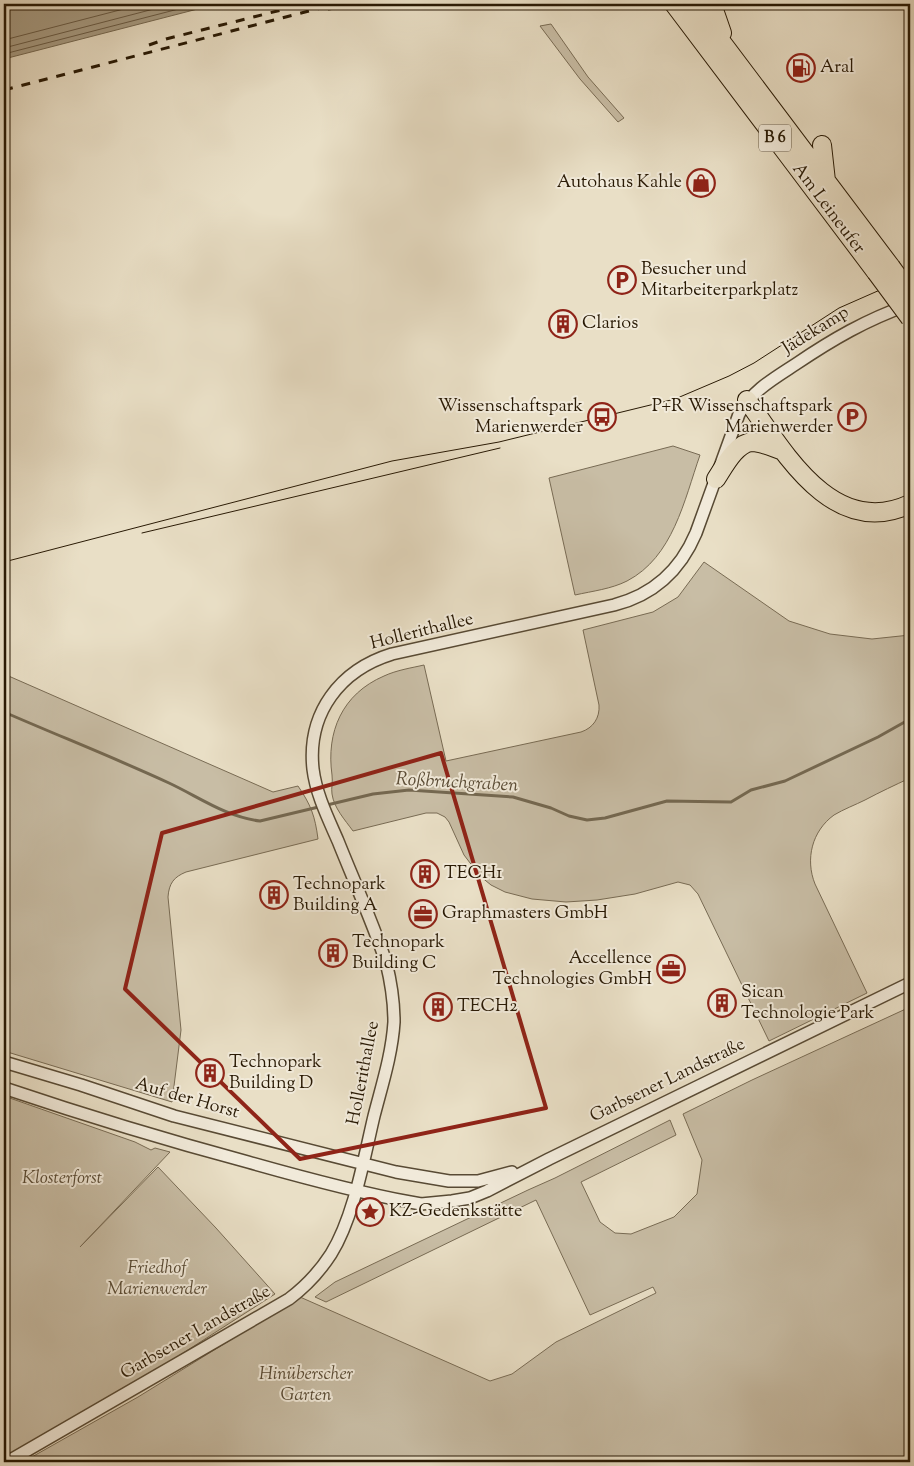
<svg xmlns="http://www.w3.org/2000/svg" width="914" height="1466" font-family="'Sorts Mill Goudy',serif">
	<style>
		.green { fill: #c8bda5; stroke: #786b54 }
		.water { fill: #a79c84; stroke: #746851 }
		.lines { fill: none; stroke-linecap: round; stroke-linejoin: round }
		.shore { stroke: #685a44; stroke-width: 1 }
		.stream { stroke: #746851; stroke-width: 3 }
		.minor-casing { stroke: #584a34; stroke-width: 14 }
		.highway-casing { stroke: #281904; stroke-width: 20 }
		.minor { stroke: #f1eada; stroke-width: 11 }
		.highway { stroke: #e9dfc6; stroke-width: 18 }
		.tram { stroke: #281904; stroke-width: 1 }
		.rail { stroke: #281904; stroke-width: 3; stroke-dasharray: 9 9; stroke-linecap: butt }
		.highway-bridge-casing { stroke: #281904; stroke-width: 20; stroke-linecap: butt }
		.highway-bridge { stroke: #e9dfc6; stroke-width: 18 }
		.marked { fill: none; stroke: #8f2418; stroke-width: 4; stroke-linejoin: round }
		.labels { text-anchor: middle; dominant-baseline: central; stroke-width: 4; stroke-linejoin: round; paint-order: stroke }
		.shield { fill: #f1eada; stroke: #645844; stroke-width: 1 }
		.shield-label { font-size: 16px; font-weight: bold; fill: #281904 }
		.poi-label { font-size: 18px; fill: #281904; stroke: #f1eada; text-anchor: start }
		.street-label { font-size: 18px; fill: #281904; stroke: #f1eada }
		.park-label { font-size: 18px; font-style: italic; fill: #584a34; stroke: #f1eada }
		.water-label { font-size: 19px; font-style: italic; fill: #5b4d37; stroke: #f1eada }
	</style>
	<rect width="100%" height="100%" fill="#e9dfc6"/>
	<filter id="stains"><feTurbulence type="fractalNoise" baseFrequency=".004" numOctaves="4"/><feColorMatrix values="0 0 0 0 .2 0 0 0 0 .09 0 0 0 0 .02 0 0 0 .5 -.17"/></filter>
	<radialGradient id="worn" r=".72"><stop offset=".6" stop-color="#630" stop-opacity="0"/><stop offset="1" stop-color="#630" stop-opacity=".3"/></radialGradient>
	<!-- green -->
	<path class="green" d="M551,24L588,77L624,118L618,122L580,79L540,26Z
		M673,446L700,455C684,501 673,557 627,581C611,589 593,591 575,595L549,478Z
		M704,562L789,621L830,634L872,639L910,635V778C895,785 880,792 865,800C855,805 844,809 834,815C812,831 805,859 815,884L867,993L769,1041L698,894L690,885L678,882L635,894L597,900L566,902L532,899L505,892L491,885L480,876L464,855L449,822L445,817L437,813H426L353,831C345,820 334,808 332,794C331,788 333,782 332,775C326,732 342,694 384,676C397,670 411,668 424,665L446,761L581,732C593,728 600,718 599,705L583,630L653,612L678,597Z
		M4,674L273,792L298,786C311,805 315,816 318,839L186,872C174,877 169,883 168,897L181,1030L172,1102L4,1051Z
		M910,1007V1462H23L138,1397L300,1297L490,1381L512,1374L556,1342L656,1293L653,1287L590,1315L536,1200L326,1302L315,1297L335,1282L528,1190L555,1178L670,1120L676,1135L581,1182L600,1222L615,1233L631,1234L674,1217L697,1194L702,1160L683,1114L752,1080Z
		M4,1096L135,1142L151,1150L155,1148L170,1152L80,1247L158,1167L216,1228L275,1294L135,1384L4,1457Z"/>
	<!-- water -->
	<path class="water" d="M4,4H217L4,59Z"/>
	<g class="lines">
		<!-- shore -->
		<path class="shore" d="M4,40L143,4
			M4,48L173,4
			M4,54L198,4"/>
		<!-- stream -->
		<path class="stream" d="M4,712C59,736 115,758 169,783C199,797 226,817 260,821L373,794L409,790L513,797L551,808L569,816L587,820L605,818L667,801L731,802L751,790L785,781L878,737L910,719"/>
		<defs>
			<path id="minor" d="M4,1062L81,1085L174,1116L396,1172L449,1181H478L512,1172
				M4,1088C84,1115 166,1140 248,1162C301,1177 356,1192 410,1202L421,1204L452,1201L470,1198L487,1191L549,1159L910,983
				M7,1462L289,1299C305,1287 320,1271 331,1254C354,1217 364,1158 374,1116C382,1085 392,1054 394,1022C394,1002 391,982 386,962C372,921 354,881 338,841C328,818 316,794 313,769C307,713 340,670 392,654L614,605C653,595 680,571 696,533L739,414C753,390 773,379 796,364C833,339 866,320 908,305"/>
			<path id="highway" d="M674,4L876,272
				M693,4L891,267
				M712,4L722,33
				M822,145L826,181
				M747,400C784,452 833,540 910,504
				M716,479C724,467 736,443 752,442C762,442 774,448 783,451"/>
		</defs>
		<!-- minor casing -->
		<use href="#minor" class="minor-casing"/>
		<!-- highway casing -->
		<use href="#highway" class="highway-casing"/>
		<!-- minor -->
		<use href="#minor" class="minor"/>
		<!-- highway -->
		<use href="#highway" class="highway"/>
		<!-- tram -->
		<path class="tram" d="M142,533L500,448
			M4,562L392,461L499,442L675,399L729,376L754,363L839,308L889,286L910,280"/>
		<!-- rail -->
		<path class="rail" d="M328,9L362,4
			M149,45L166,39L305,4
			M4,90L336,4"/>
		<defs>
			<path id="highway-bridge" d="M891,267L910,293
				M876,272L910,318"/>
		</defs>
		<!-- highway-bridge casing -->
		<use href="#highway-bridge" class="highway-bridge-casing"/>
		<!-- highway-bridge -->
		<use href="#highway-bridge" class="highway-bridge"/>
	</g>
	<!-- marked area -->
	<path class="marked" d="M441,753L546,1108L300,1159L125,989L162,833Z"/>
	<!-- icons -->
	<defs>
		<symbol id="fuel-ring" viewBox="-11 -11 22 22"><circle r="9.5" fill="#f1eada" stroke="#8f2418" stroke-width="1.5"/><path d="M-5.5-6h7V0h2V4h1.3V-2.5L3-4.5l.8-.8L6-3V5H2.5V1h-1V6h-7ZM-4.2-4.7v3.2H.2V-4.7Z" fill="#8f2418"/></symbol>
		<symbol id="shop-ring" viewBox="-11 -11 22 22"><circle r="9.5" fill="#f1eada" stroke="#8f2418" stroke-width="1.5"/><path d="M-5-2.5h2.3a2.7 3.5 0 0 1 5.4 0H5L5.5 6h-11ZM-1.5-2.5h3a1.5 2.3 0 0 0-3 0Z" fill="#8f2418"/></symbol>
		<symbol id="parking-ring" viewBox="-11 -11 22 22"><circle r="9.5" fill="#f1eada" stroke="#8f2418" stroke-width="1.5"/><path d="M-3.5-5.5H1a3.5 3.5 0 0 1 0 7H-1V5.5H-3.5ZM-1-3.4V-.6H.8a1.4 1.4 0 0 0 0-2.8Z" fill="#8f2418"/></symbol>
		<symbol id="building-ring" viewBox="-11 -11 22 22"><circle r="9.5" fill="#f1eada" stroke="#8f2418" stroke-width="1.5"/><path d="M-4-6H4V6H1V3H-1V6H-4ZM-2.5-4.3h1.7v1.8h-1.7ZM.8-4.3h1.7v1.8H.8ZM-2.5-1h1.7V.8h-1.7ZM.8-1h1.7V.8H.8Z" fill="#8f2418"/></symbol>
		<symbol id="bus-ring" viewBox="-11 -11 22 22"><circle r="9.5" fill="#f1eada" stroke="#8f2418" stroke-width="1.5"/><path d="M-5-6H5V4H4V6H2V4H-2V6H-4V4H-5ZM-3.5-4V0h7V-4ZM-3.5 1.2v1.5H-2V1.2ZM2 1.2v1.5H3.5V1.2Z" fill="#8f2418"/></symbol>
		<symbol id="office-ring" viewBox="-11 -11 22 22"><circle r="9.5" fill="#f1eada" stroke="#8f2418" stroke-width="1.5"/><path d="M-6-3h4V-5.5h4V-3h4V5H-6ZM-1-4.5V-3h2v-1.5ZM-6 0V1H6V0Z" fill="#8f2418"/></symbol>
		<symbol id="sight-ring" viewBox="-11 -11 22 22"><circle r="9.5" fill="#f1eada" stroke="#8f2418" stroke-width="1.5"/><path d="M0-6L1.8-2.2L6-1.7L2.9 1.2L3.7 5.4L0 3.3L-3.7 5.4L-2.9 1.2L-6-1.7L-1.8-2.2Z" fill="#8f2418"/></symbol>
	</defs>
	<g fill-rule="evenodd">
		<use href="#fuel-ring" x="785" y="52" width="32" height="32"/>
		<use href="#shop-ring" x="685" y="167" width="32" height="32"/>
		<use href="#parking-ring" x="606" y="264" width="32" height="32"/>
		<use href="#building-ring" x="547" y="308" width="32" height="32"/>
		<use href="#bus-ring" x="586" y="401" width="32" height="32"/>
		<use href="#parking-ring" x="836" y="401" width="32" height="32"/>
		<use href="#building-ring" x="409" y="858" width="32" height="32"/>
		<use href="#building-ring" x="258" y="879" width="32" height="32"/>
		<use href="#office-ring" x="407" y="898" width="32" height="32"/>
		<use href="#building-ring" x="317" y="937" width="32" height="32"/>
		<use href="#office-ring" x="655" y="953" width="32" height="32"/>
		<use href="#building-ring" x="706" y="987" width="32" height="32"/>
		<use href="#building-ring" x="422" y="991" width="32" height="32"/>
		<use href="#building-ring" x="194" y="1057" width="32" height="32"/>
		<use href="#sight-ring" x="354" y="1196" width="32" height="32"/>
	</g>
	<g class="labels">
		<!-- shield labels -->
		<rect class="shield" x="759" y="124.5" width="32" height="27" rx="4"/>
		<g class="shield-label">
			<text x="775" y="138">B 6</text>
		</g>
		<!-- poi labels -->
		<g class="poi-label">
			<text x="820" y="68">Aral</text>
			<text x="682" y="183" text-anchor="end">Autohaus Kahle</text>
			<text x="641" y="270">Besucher und<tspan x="641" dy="21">Mitarbeiterparkplatz</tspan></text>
			<text x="582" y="324">Clarios</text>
			<text x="583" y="407" text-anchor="end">Wissenschaftspark<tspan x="583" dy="21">Marienwerder</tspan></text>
			<text x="833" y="407" text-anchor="end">P+R Wissenschaftspark<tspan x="833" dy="21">Marienwerder</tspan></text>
			<text x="444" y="874">TECH1</text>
			<text x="293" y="885">Technopark<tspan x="293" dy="21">Building A</tspan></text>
			<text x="442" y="914">Graphmasters GmbH</text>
			<text x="352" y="943">Technopark<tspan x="352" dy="21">Building C</tspan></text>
			<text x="652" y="959" text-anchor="end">Accellence<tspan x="652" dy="21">Technologies GmbH</tspan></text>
			<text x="741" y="993">Sican<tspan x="741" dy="21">Technologie Park</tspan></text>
			<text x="457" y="1007">TECH2</text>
			<text x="229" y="1063">Technopark<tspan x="229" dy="21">Building D</tspan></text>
			<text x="389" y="1212">KZ-Gedenkstätte</text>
		</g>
		<!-- street labels -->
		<g class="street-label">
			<text transform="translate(828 209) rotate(53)">Am Leineufer</text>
			<text transform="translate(816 331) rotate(-32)">Jädekamp</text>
			<text transform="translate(422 632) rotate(-14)">Hollerithallee</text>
			<text transform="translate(364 1073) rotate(-79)">Hollerithallee</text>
			<text transform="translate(668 1081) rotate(-26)">Garbsener Landstraße</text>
			<text transform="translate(187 1099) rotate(16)">Auf der Horst</text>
			<text transform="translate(196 1333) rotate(-30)">Garbsener Landstraße</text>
		</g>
		<!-- park labels -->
		<g class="park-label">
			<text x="62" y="1179">Klosterforst</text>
			<text x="157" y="1269">Friedhof<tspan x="157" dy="21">Marienwerder</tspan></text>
			<text x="306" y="1375">Hinüberscher<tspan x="306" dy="21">Garten</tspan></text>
		</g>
		<!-- water labels -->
		<g class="water-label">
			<text transform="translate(457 783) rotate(3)">Roßbruchgraben</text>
		</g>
	</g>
	<!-- margin -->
	<rect width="914" height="1466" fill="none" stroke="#e9dfc6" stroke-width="20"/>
	<rect x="5" y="5" width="904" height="1456" fill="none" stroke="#281904" stroke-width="2.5"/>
	<rect x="10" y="10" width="894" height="1446" fill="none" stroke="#281904"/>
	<rect width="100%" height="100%" filter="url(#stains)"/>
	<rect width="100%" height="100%" fill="url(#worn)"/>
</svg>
